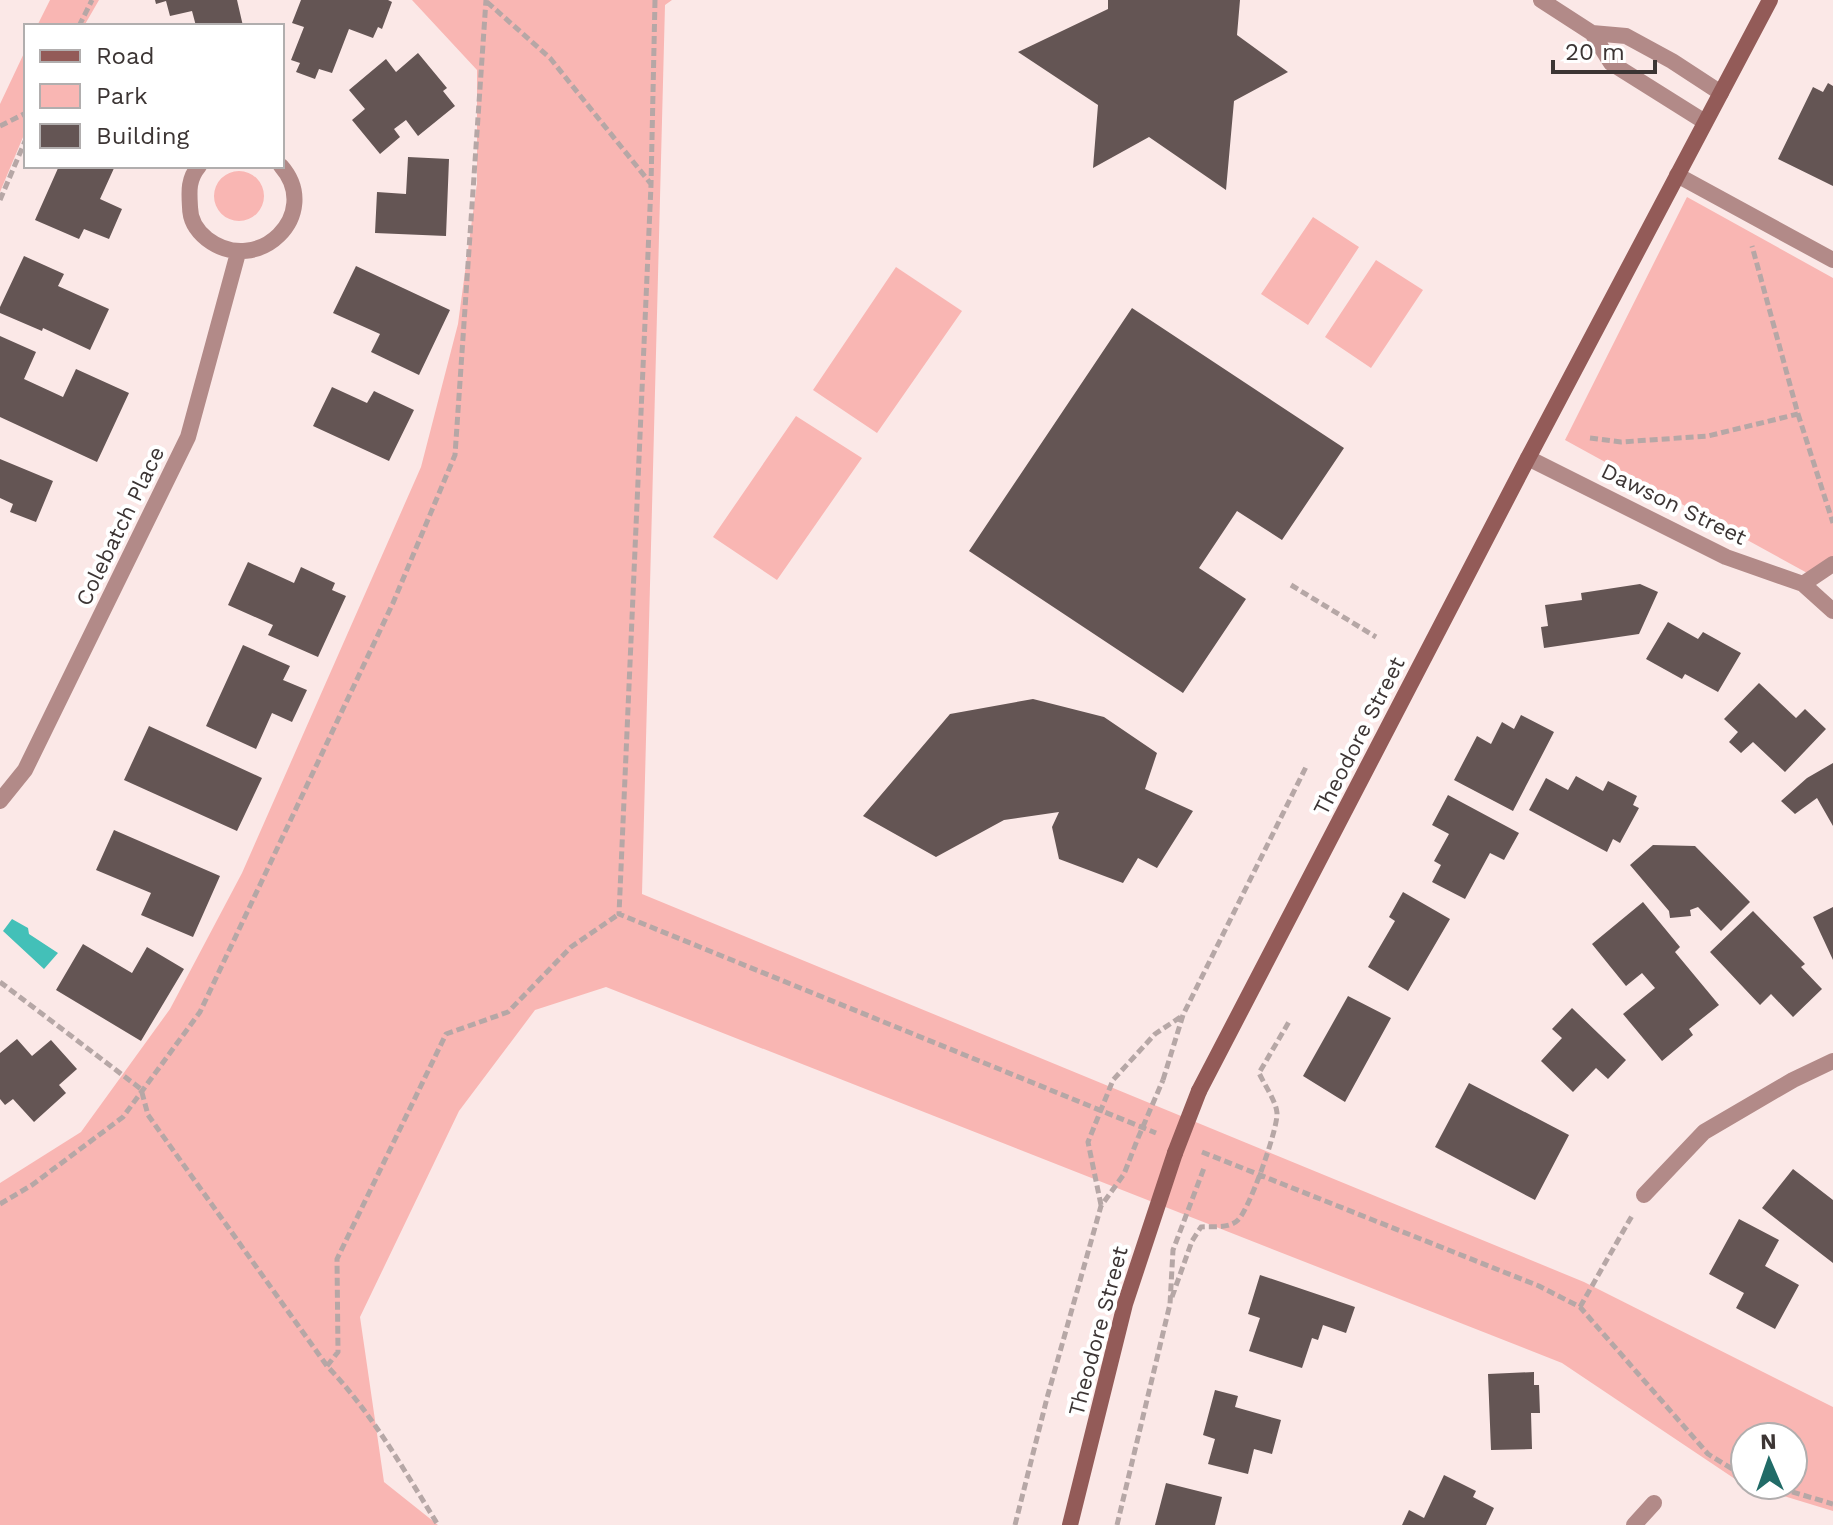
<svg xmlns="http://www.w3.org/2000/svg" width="1833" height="1525" font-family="'Work Sans',sans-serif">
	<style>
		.green { fill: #f9b6b3 }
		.water { fill: #43c0b8 }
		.building { fill: #645554 }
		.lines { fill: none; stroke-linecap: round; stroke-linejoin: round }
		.path { stroke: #b6a7a6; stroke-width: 5; stroke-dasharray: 8 4; stroke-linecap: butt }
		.minor { stroke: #b28a88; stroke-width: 16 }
		.secondary { stroke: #935b58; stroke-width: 16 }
		.path-bridge { stroke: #b6a7a6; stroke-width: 5; stroke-dasharray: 8 4; stroke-linecap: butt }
		.secondary-bridge { stroke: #935b58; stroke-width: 16 }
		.labels { text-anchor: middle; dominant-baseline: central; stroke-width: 8; stroke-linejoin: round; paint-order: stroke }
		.street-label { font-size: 22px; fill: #3c3534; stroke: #fff }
	</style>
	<rect width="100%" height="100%" fill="#fbe8e7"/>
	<!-- green -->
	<path class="green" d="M50,0H99L84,26H37Z
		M412,0H672L665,5L642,894L1584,1282L1833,1407V1511L1747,1485H1793V1437H1745V1484L1741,1483L1562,1363L606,987L535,1010L459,1111L360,1317L384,1482L438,1525H0V1183L81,1132L170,1009L242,873L421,467L458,324L477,183V70Z
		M26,49V130L0,192V104Z
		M214 196a25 25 0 1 1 50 0a25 25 0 1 1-50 0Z
		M1687,197L1833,278V566L1820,580L1565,440Z
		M1313,217L1359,247L1308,325L1261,294Z
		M1376,260L1423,290L1371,368L1325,337Z
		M896,267L962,311L877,433L813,390Z
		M796,416L862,458L777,580L713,537Z"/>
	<!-- water -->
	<path class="water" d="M12,919L28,928L29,934L58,953L44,969L3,931Z"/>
	<!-- building -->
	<path class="building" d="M155,0H237L243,26H196L192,11L170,16L166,1L156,4Z
		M301,0H388L392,2L382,29L378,27L373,38L349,29L332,73L319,69L315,79L296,72L300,63L291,60L304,27L292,23Z
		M1108,0H1240L1237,35L1288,72L1234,101L1226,190L1149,137L1093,168L1098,105L1018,52L1108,9Z
		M418,53L447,88L443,91L455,106L418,136L406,120L394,129L400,137L380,154L352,120L365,109L349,90L386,59L396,72Z
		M1828,83L1833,86V186L1778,159L1813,87L1823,92Z
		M408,157L449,159L446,236L375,233L377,192L406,194Z
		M59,166H115L100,199L122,209L109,239L84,229L79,239L35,220Z
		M24,256L64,274L58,286L109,309L90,350L43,328L42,331L0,313V307Z
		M356,266L450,310L419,375L371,352L380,334L333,313Z
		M1132,308L1344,448L1282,540L1237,511L1199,568L1246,599L1183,693L969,551Z
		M0,336L36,352L24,379L63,397L76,369L129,393L97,462L0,417Z
		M332,387L367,403L374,391L414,410L389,461L313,426Z
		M0,459L53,481L36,522L10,512L13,504L0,498Z
		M248,562L294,583L301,567L335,583L332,590L346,596L318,657L268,635L273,625L228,605Z
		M1640,584L1658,592L1639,634L1544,648L1541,627L1548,626L1545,605L1582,600L1581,593Z
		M1668,622L1698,639L1703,632L1741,653L1718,692L1685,674L1682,679L1646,659Z
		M243,645L290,666L283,680L307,690L292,722L272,713L256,749L206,726Z
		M1759,683L1796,718L1805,709L1826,729L1785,772L1753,742L1741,753L1729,742L1738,732L1724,719Z
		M1033,699L1104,717L1157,753L1145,789L1193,811L1157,868L1138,858L1123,883L1059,859L1052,827L1059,812L1004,820L936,857L863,816L950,714Z
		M1521,715L1554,732L1513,811L1454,780L1477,736L1491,744L1502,722L1514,729Z
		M149,726L262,778L237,831L124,780Z
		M1833,763V826L1817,798L1795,814L1781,801L1807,778Z
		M1576,776L1603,791L1608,781L1637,796L1633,805L1639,808L1620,843L1613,839L1607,852L1529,810L1546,778L1568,790Z
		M1448,795L1519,833L1504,860L1490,853L1465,899L1432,882L1441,865L1434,861L1449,834L1432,825Z
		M114,830L220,876L193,937L141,915L151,893L96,870Z
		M1653,845L1695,846L1750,902L1721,931L1698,907L1690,910L1691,916L1670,918L1669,911L1630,865Z
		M1403,892L1450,919L1408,991L1368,967L1395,921L1389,917Z
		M1643,902L1680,947L1675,952L1719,1005L1689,1029L1693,1035L1662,1061L1623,1014L1655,988L1642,973L1626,986L1592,944Z
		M1833,907V960L1813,917Z
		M1753,911L1805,964L1801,967L1822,989L1793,1017L1771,994L1760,1005L1710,952Z
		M83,944L132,973L147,947L184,969L141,1041L56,990Z
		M1348,996L1391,1018L1345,1102L1303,1076Z
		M1572,1008L1626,1060L1608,1079L1596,1068L1573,1092L1541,1061L1562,1038L1552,1029Z
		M17,1039L32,1056L51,1040L77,1069L59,1085L66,1093L34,1122L13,1099L5,1105L0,1099V1053Z
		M1469,1083L1569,1135L1535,1200L1435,1147Z
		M1793,1169L1833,1200V1263L1762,1208Z
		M1739,1219L1779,1240L1765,1266L1799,1285L1775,1329L1736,1308L1744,1293L1709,1274Z
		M1260,1275L1355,1307L1346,1333L1323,1325L1318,1340L1312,1338L1302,1368L1249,1351L1260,1318L1248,1314Z
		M1534,1372V1385H1539L1540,1413H1531L1532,1449L1491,1450L1488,1374Z
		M1215,1390L1238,1396L1235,1407L1281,1420L1272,1454L1254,1449L1248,1474L1208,1464L1215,1439L1203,1435Z
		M1444,1475L1476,1491L1473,1497L1494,1508L1486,1525H1402L1409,1510L1424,1518Z
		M1166,1483L1222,1497L1215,1525H1155Z"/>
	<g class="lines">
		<!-- path -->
		<path class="path" d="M655,0L651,185L619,914L1156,1133
			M487,2L550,58L651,184
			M79,26L92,0
			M0,126L26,113
			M0,200L26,139
			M1798,414L1833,523
			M1590,438L1621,442L1708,436L1798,414L1752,246
			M1291,585L1376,637
			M0,982L141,1089L148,1115L327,1366C372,1413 404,1470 438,1525
			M1163,1080L1183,1015L1306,767
			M1202,1152L1539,1286L1580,1307L1708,1454L1745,1477
			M0,1204L32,1185L123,1117L200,1012L393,603L455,455L486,0
			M1101,1205L1088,1142L1113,1080L1155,1034L1182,1016
			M1172,1297L1192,1241L1201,1227C1213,1226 1229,1229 1238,1220C1249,1210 1278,1129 1277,1113C1276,1101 1264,1084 1259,1073L1290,1020
			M1580,1307L1633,1214
			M327,1366L338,1352L337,1259L446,1034L508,1012L571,947L619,914
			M1769,1485L1833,1504
			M1015,1525L1047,1398L1101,1206L1124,1174L1138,1138
			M1117,1525L1170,1304L1173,1250L1204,1168"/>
		<!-- minor -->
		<path class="minor" d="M1541,0L1592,33L1611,63L1705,122
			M1592,33L1626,36L1672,61L1721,93
			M199,166C188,179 189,191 190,207C190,220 197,231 207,239C258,278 323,214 281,166
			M1677,175L1833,260
			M1528,458L1726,557L1803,584L1833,611
			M1803,584L1833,564
			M0,801L25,770L188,437L238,253
			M1644,1195L1704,1132L1793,1080L1833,1061
			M1634,1525L1654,1503"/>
		<!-- secondary -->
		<path class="secondary" d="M1199,1091L1528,458L1770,0
			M1070,1525L1125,1304L1175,1153"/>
		<!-- path-bridge -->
		<path class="path-bridge" d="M1138,1138L1163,1080"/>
		<!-- secondary-bridge -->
		<path class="secondary-bridge" d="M1175,1153L1199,1091"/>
	</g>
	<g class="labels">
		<!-- street labels -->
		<g class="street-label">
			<text transform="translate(1674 504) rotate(26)">Dawson Street</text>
			<text transform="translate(120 526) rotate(-64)">Colebatch Place</text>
			<text transform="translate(1359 736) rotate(-63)">Theodore Street</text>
			<text transform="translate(1098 1331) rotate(-75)">Theodore Street</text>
		</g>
	</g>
	<!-- legend -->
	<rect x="24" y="24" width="260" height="144" fill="#ffffff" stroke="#b1aeae" stroke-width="2"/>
	<rect x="40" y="50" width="40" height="12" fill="#935b58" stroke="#b1aeae" stroke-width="2"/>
	<text x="96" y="64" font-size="24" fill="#3c3534">Road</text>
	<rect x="40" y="84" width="40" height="24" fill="#f9b6b3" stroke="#b1aeae" stroke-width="2"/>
	<text x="96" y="104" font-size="24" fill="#3c3534">Park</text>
	<rect x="40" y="124" width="40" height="24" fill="#645554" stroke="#b1aeae" stroke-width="2"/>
	<text x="96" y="144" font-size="24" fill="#3c3534">Building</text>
	<!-- north arrow -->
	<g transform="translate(1769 1461) rotate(358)"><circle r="38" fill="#ffffff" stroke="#b1aeae" stroke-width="2"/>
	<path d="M0-6L14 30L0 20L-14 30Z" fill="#216b67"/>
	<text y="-12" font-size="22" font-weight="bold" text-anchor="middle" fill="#3c3534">N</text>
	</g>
	<!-- scale -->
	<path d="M1553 60v12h102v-12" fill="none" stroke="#3c3534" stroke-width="4"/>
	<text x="1565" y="60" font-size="24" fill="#3c3534" stroke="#ffffff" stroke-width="6" paint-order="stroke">20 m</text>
</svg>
